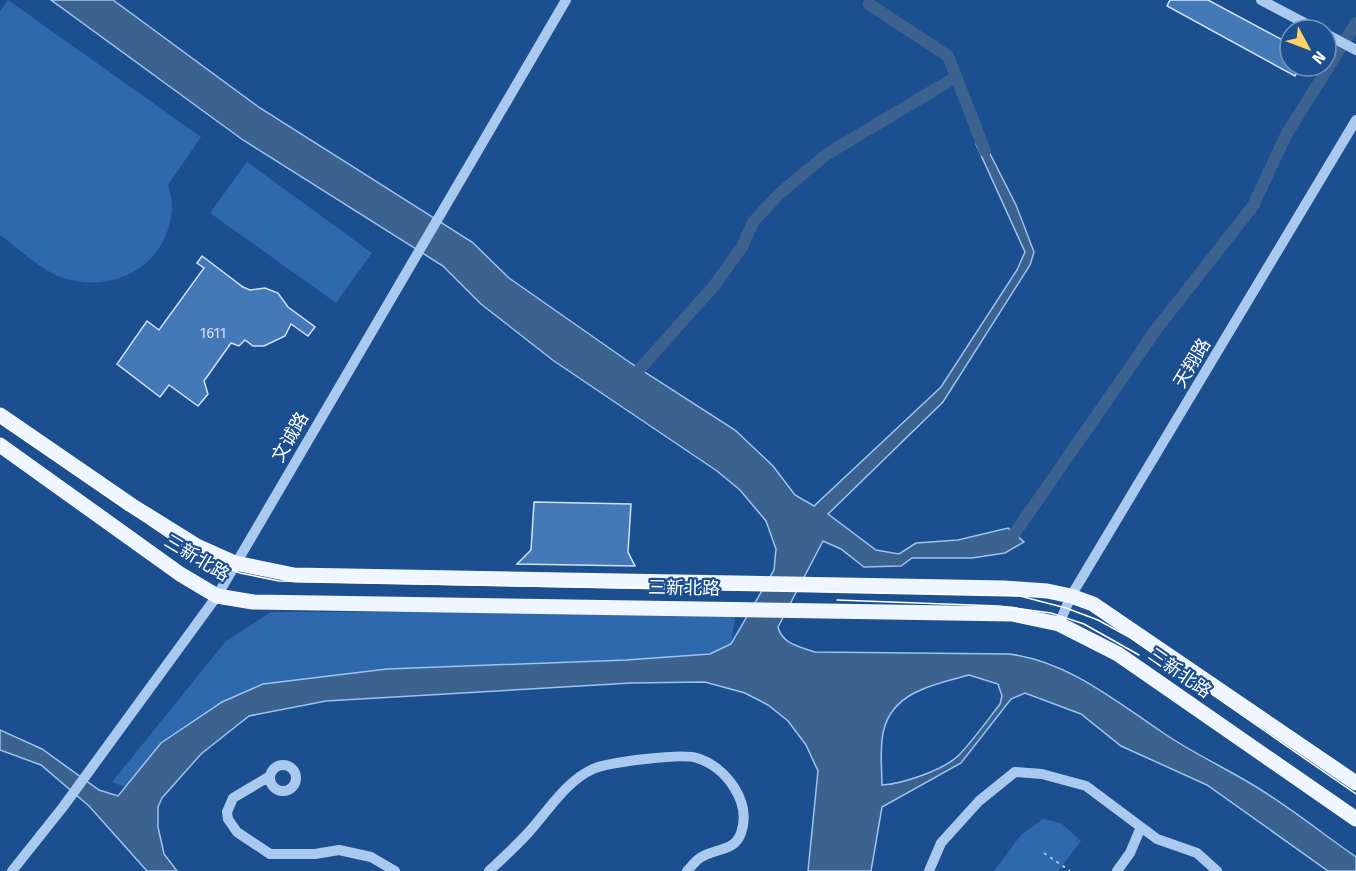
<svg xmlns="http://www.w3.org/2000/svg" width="1356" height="871" font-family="'Fira Sans','Noto Sans SC',sans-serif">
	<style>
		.green { fill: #2e69ad }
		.water { fill: #3c6290; stroke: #9cc4f0; stroke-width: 1.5; fill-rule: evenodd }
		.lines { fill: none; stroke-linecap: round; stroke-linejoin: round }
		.canal { stroke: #3c6290; stroke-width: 12 }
		.building { fill: #4478b7; stroke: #cfe3fa; stroke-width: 1.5 }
		.path { stroke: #a9c9ee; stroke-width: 2; stroke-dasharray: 3 4.5; stroke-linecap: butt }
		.minor { stroke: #a9c9ee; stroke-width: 10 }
		.major { stroke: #f0f6ff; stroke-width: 15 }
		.tram { stroke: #fff; stroke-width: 1.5 }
		.labels { text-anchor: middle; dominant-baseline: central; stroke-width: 4.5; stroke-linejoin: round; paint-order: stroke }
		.number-label { font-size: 15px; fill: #d0dded }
		.street-label { font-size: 18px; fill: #fff; stroke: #1b4f8f }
	</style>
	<rect width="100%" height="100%" fill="#1b4f8f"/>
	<!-- green -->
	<path class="green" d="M8,0L201,137L168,185C170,192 172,200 172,208C169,265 113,296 61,277C42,271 17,247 0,235V11Z
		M247,162L372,253L336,303L210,213Z
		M271,612H736L731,644L710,654L626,660L387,669L189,727L161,743L125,787L112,782L226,641Z
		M1043,819L1061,823L1081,841L1058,871H994L1021,835Z"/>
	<!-- water -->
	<path class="water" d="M51,0H113L260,108L472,242L509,278L632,364L735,430L773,466L795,495L814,506L941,387L1017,270L1025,252L976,144L980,134L1016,205L1034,252L1030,265L943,402L828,514L876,550L899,554L916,543L958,540L1008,528L1024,542L1005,553L972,558H912L901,566L864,567L841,549L823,541L778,627C782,644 800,647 815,652L1009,654C1066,661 1113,699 1159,730C1190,752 1226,768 1258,788C1292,809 1323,834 1356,857V871H1328L1207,785L1121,746L1081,714L1025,693L1011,699L961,763L882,807L871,871H808L818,771L806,745L788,721L768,705L745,693L705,682L631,683L326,701L249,716L201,754L162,798L158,807V827L164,854L177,871H147L89,806L41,765L0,750V730L42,749L99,790L118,796L161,743L222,702L263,684L387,669L626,660L710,654L731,644L774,570L776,549L766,521L740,490L717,471L554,361L481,304L443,266L243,140ZM969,675L998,684L1002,696L1000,704C987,721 974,739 959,755C944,770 902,784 882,785C882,768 879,746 884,729C894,691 936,684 969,675Z"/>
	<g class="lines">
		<!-- canal -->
		<path class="canal" d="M869,4L948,56L985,151
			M630,380L713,287L742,247L753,222L779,194L827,154L956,77
			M1002,541L1010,540L1158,327L1253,206L1286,135L1356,23"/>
	</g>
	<!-- building -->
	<path class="building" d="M1170,0H1208L1290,44V66H1301L1295,76L1167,6Z
		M202,256L243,287L250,290L265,288L278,293L288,307L315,327L308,336L291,324L285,336L264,346H253L245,340L239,346L231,343L204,381L208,394L198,406L169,385L160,397L117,364L147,321L159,330L204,268L197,263Z
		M534,502L631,504L628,552L635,566L517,564L531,550Z"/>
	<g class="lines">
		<!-- path -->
		<path class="path" d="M1044,853L1070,871"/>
		<!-- minor -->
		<path class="minor" d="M1261,0L1318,30
			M1326,34L1356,50
			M1059,624L1071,596L1356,120
			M270 778a13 13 0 1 1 26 0a13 13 0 1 1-26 0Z
			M270,776L233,798L227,812L228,819L237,832L270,854H315L339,850L371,857L395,871
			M12,871L63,807L217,596L566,0
			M489,871C502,859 516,846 528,833C548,811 566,781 593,769C609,762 682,753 697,758C726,767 752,802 741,833C735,852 714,848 700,858C695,861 691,867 687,871
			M929,871L941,843L979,801L1015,772L1042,774L1086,786L1157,839L1197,853L1217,871
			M1117,871L1130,853L1141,827"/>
		<!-- major -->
		<path class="major" d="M0,415L131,505L197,546L235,563L294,575L1004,588L1047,591L1071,596L1093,604L1356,783
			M0,445L180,574L217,596L253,602L1012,614L1059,624L1118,654L1356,819"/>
		<!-- tram -->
		<path class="tram" d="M0,423L192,554L240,573L279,581L1020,596L1066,608L1098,620L1129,637L1356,794
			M837,600L999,606L1051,613L1084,624L1139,655"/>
	</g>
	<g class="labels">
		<!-- number labels -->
		<g class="number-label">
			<text x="213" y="333">1611</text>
		</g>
		<!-- street labels -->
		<g class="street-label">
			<text transform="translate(1192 363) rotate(-59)">天翔路</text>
			<text transform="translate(290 437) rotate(-60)">文诚路</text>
			<text transform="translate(197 558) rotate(31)">三新北路</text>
			<text transform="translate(684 588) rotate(1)">三新北路</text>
			<text transform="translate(1180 673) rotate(35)">三新北路</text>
		</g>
	</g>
	<!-- north arrow -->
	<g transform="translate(1308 48) rotate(131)"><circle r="28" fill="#1b4f8f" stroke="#7695bc" stroke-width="1.5"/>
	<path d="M0-4.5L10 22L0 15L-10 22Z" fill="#ffd166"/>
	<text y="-9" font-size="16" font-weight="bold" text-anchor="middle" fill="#ffffff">N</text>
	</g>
</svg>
